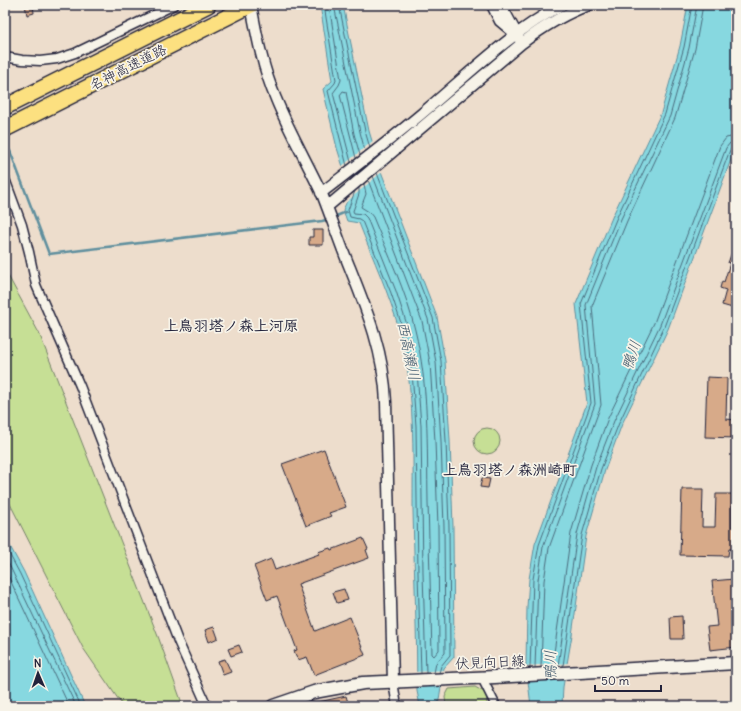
<svg xmlns="http://www.w3.org/2000/svg" width="741" height="711" font-family="Delius,'Klee One',sans-serif">
	<style>
		.green { fill: #c6df95; stroke: #748068 }
		.water { fill: #87d8e0; stroke: #5f8f9e }
		.pier { fill: #edddcc }
		.lines { fill: none; stroke-linecap: round; stroke-linejoin: round }
		.shore { stroke: #4a6b7d; stroke-width: 1 }
		.stream { stroke: #5f8f9e; stroke-width: 2.5 }
		.building { fill: #d7aa89; stroke: #22223b }
		.minor-casing { stroke: #22223b; stroke-width: 11 }
		.tertiary-casing { stroke: #22223b; stroke-width: 13 }
		.secondary-casing { stroke: #22223b; stroke-width: 15 }
		.motorway-casing { stroke: #22223b; stroke-width: 18 }
		.minor { stroke: #f7f3e8; stroke-width: 8 }
		.tertiary { stroke: #f7f3e8; stroke-width: 10 }
		.secondary { stroke: #f7f3e8; stroke-width: 12 }
		.motorway { stroke: #fce080; stroke-width: 15 }
		.labels { text-anchor: middle; dominant-baseline: central; stroke-width: 3.5; stroke-linejoin: round; paint-order: stroke }
		.street-label { font-size: 14px; fill: #22223b; stroke: #f7f3e8 }
		.neighbourhood-label { font-size: 15px; font-weight: bold; fill: #22223b; stroke: #f7f3e8 }
		.water-label { font-size: 15px; font-style: italic; fill: #40596d; stroke: #f7f3e8 }
	</style>
	<rect width="100%" height="100%" fill="#edddcc"/>
	<filter id="ink" filterUnits="userSpaceOnUse"><feTurbulence type="fractalNoise" baseFrequency=".025" numOctaves="2"/><feDisplacementMap in="SourceGraphic" scale="8" xChannelSelector="R" yChannelSelector="G"/><feConvolveMatrix kernelMatrix="1 2 1 2 8 2 1 2 1" color-interpolation-filters="sRGB"/></filter>
	<g filter="url(#ink)">
		<!-- green -->
		<path class="green" d="M5,270L39,333L159,639L183,706H123L83,648L5,494Z
			M474 441a13 13 0 1 1 26 0a13 13 0 1 1-26 0Z
			M475,687L486,693L487,704L483,706H446L445,697L449,689Z"/>
		<!-- water -->
		<path class="water" d="M320,5H343L369,131L382,174L437,317L445,361L450,440L453,527L454,657L444,668L438,706H420L417,691C417,631 414,571 413,510C413,454 415,387 400,333C390,295 373,259 359,223L347,221L343,210L351,192L337,148L323,89L332,81Z
			M688,5H736V146L668,329L622,424L605,470L586,536L572,635L563,687L562,706H531L526,665L527,607L529,579L535,544L587,403L576,304L613,215L661,113L680,46Z
			M5,537L24,572L85,706H5Z"/>
		<!-- pier -->
		<path class="pier" d="M374,140L383,171L343,205L349,192L341,167Z
			M570,663L567,680L526,682L524,666Z
			M446,670L443,686L415,688V672Z"/>
		<g class="lines">
			<!-- shore -->
			<path class="shore" d="M324,5L336,80L335,83L328,91L347,166
				M329,5L341,80L339,85L333,93L351,162
				M334,5L360,132L365,151
				M339,5L365,131L370,148
				M356,158L340,95L343,91L346,92L354,134L360,155
				M377,173L433,318L441,361L446,441L449,527L450,655L441,666L439,673
				M373,176L428,319L436,362L441,441L444,527L445,653L436,663L434,673
				M364,184L366,194L361,207L369,212L373,217C388,254 406,291 415,330C429,386 427,445 428,502C429,553 431,603 432,654L434,656L439,650L438,527L435,441L430,363L422,321L368,180
				M359,188V194L353,211L354,213L363,214L367,218L396,291L409,331L417,371L421,426L423,573L426,673
				M355,191L348,210L350,217L359,219L362,221L391,293L404,332L412,372L416,426L418,573L421,673
				M5,546L20,574L81,706
				M5,556L76,706
				M5,569L69,706
				M558,666L577,534L596,467L614,421L660,325L726,148L730,143L736,142
				M563,666L582,535L601,469L619,423L664,327L730,150L733,147H736
				M541,667L544,581L549,548L601,405L592,306L627,221L675,118L695,49L703,5
				M552,667L571,533L591,465L608,418L654,323L720,146L726,138L736,136
				M530,668L533,579L539,545L591,403L581,304L617,217L665,114L684,47L692,5
				M535,668L538,580L543,547L595,404L586,305L621,219L670,116L689,48L697,5"/>
			<!-- stream -->
			<path class="stream" d="M5,142L10,151L49,254L322,221L330,219
				M334,217L346,212"/>
		</g>
		<!-- building -->
		<path class="building" d="M25,5H33L34,13L27,15Z
			M313,230H323V245H309V237H313Z
			M735,244H736V309L722,305L726,290L720,288L722,281L724,282L730,263H728Z
			M707,377L727,378L726,419L736,420V438L705,437Z
			M324,449L346,507L329,513L331,516L306,526L282,464Z
			M482,478L490,479L488,488L480,487Z
			M682,489H703L702,527H715L716,494H732V527L736,528V549H729L728,556L680,555Z
			M363,538L368,549L366,550L369,558L298,584L315,631L350,617L365,655L314,675L307,657L298,660L294,651L297,650L277,596L267,600L254,566L271,559L275,570L319,554L318,552L330,548L331,550Z
			M734,579L736,599V647L710,650L707,627L717,626L712,581Z
			M344,589L348,600L337,603L333,592Z
			M682,616L683,639H671L670,617Z
			M214,627L218,638L209,642L205,630Z
			M239,645L242,652L231,656L228,649Z
			M225,659L231,672L223,675L218,661Z
			M346,696L349,706H314V703Z"/>
		<g class="lines">
			<defs>
				<path id="minor" d="M5,57L22,60L40,61L57,59L75,53L174,5
					M5,179L22,225L29,252L36,285L80,386L178,641L207,706
					M482,678L496,706
					M393,682L397,706"/>
				<path id="tertiary" d="M251,5C257,37 263,69 276,99C289,131 307,162 322,194C332,219 340,244 350,268C368,313 384,353 386,402L393,682
					M492,5L500,21L512,31
					M501,5L520,40
					M321,193C356,166 392,139 426,110C470,73 511,32 562,5
					M327,207L522,43C543,27 563,14 589,5"/>
				<path id="secondary" d="M273,706L314,692L363,683L495,677L736,663"/>
				<path id="motorway" d="M5,107L208,5
					M5,129L251,5"/>
			</defs>
			<!-- minor casing -->
			<use href="#minor" class="minor-casing"/>
			<!-- tertiary casing -->
			<use href="#tertiary" class="tertiary-casing"/>
			<!-- secondary casing -->
			<use href="#secondary" class="secondary-casing"/>
			<!-- motorway casing -->
			<use href="#motorway" class="motorway-casing"/>
			<!-- minor -->
			<use href="#minor" class="minor"/>
			<!-- tertiary -->
			<use href="#tertiary" class="tertiary"/>
			<!-- secondary -->
			<use href="#secondary" class="secondary"/>
			<!-- motorway -->
			<use href="#motorway" class="motorway"/>
		</g>
	</g>
	<g class="labels">
		<!-- street labels -->
		<g class="street-label">
			<text transform="translate(128 67) rotate(-27)">名神高速道路</text>
			<text transform="translate(490 662) rotate(-3)">伏見向日線</text>
		</g>
		<!-- neighbourhood labels -->
		<g class="neighbourhood-label">
			<text x="231" y="325">上鳥羽塔ノ森上河原</text>
			<text x="510" y="469">上鳥羽塔ノ森洲崎町</text>
		</g>
		<!-- water labels -->
		<g class="water-label">
			<text transform="translate(409 351) rotate(78)">西高瀬川</text>
			<text transform="translate(631 355) rotate(-72)">鴨川</text>
			<text transform="translate(550 665) rotate(-91)">鴨川</text>
		</g>
	</g>
	<!-- margin -->
	<rect width="741" height="711" fill="none" stroke="#f7f3e8" stroke-width="20"/>
	<rect x="10" y="10" width="721" height="691" fill="none" stroke="#22223b" stroke-width="1.5" filter="url(#ink)"/>
	<!-- north arrow -->
	<g transform="translate(38 673) rotate(358)" stroke="#f7f3e8" stroke-width="3" paint-order="stroke">
	<path d="M0-3L7 15L0 10L-7 15Z" fill="#22223b"/>
	<text y="-6" font-size="11" font-weight="bold" text-anchor="middle" fill="#22223b">N</text>
	</g>
	<!-- scale -->
	<path d="M595 685v6h66v-6" fill="none" stroke="#22223b" stroke-width="2"/>
	<text x="601" y="685" font-size="12" fill="#22223b" stroke="#f7f3e8" stroke-width="3" paint-order="stroke">50 m</text>
</svg>
